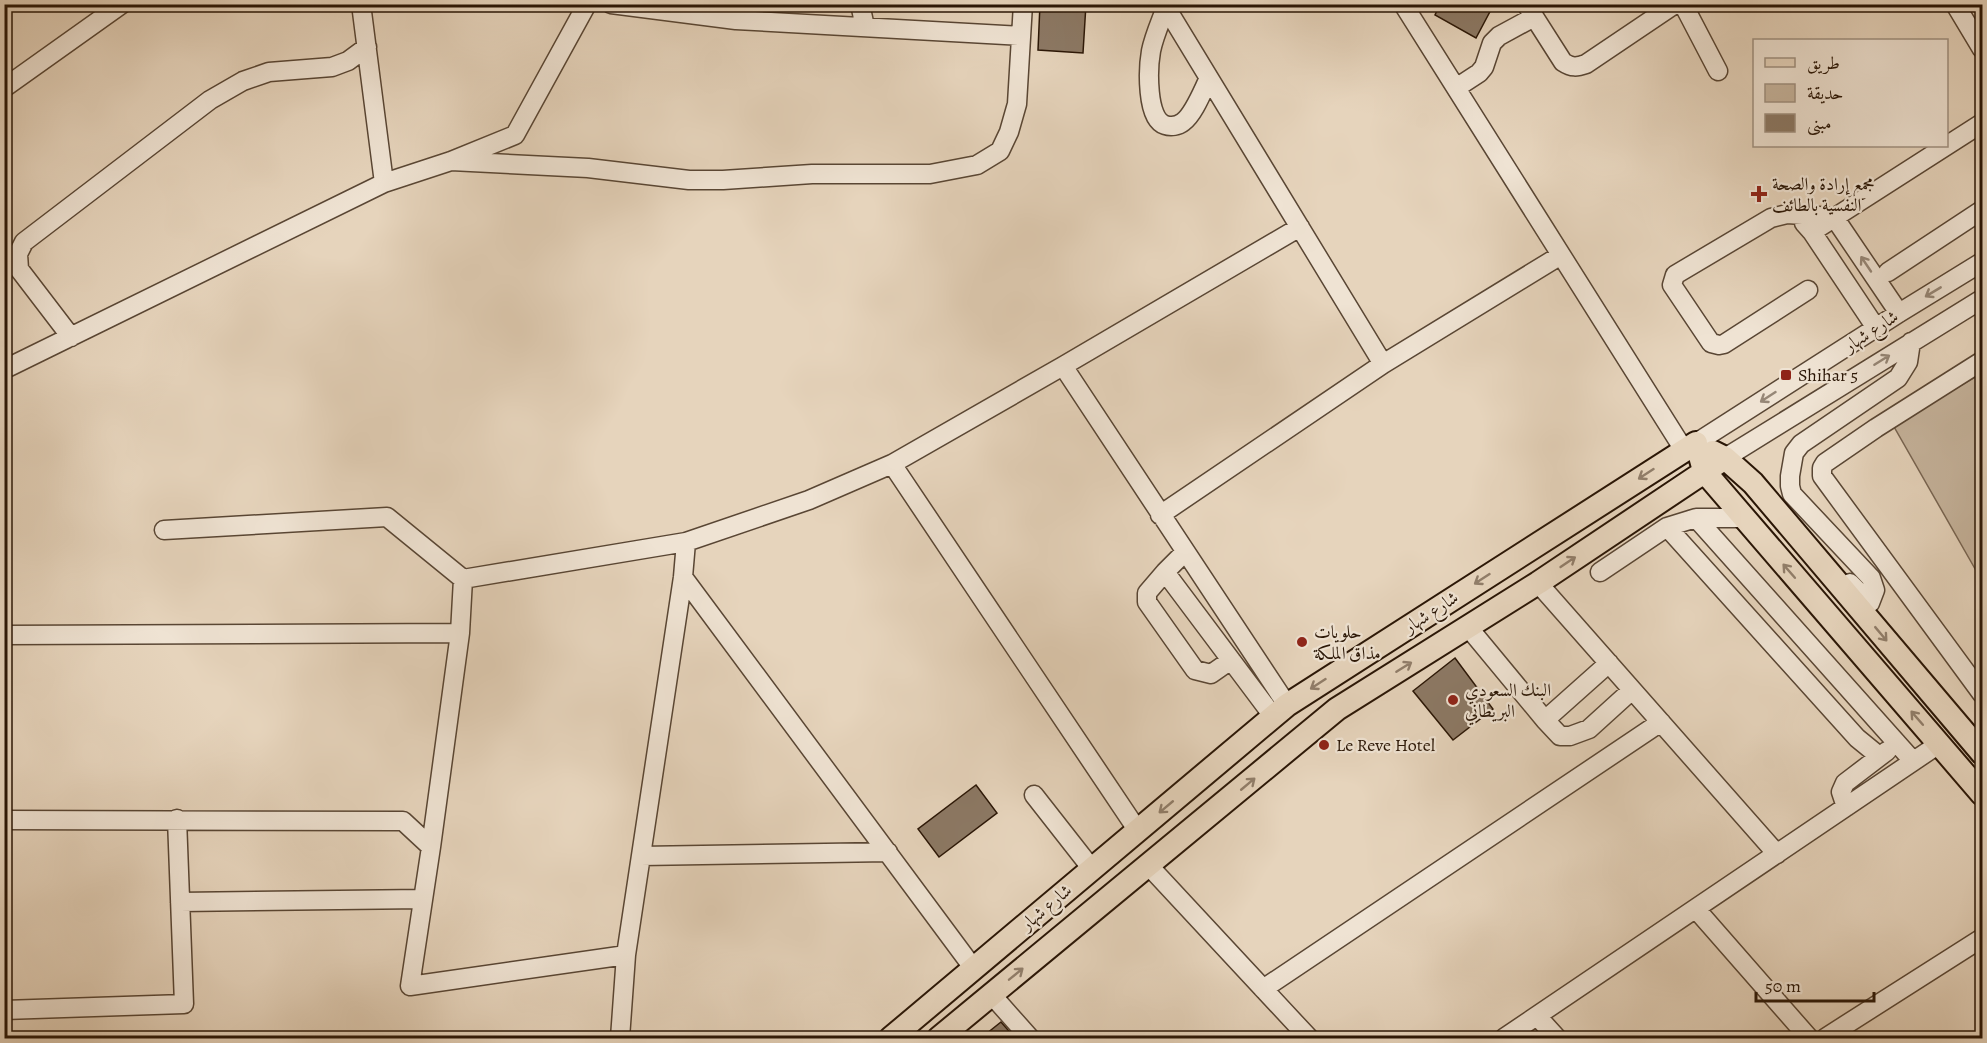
<svg xmlns="http://www.w3.org/2000/svg" width="1987" height="1043" font-family="Alegreya,Amiri,serif">
	<style>
		.green { fill: #c6b49d; stroke: #786552; stroke-width: 1.5 }
		.building { fill: #8c7965; stroke: #2a1606; stroke-width: 1.5 }
		.lines { fill: none; stroke-linecap: round; stroke-linejoin: round }
		.minor-casing { stroke: #594634; stroke-width: 21 }
		.major-casing { stroke: #2a1606; stroke-width: 26 }
		.minor { stroke: #efe3d3; stroke-width: 18 }
		.major { stroke: #e6d4bc; stroke-width: 22 }
		.oneway { stroke: #968777 }
		.oneway2 { stroke: #917e6a }
		.poi-dot { fill: #8f2418; stroke: #efe3d3; stroke-width: 2 }
		.labels { text-anchor: middle; dominant-baseline: central; stroke-width: 4.5; stroke-linejoin: round; paint-order: stroke }
		.poi-label { font-size: 18px; fill: #2a1606; stroke: #efe3d3; text-anchor: start }
		.street-label { font-size: 18px; fill: #2a1606; stroke: #efe3d3 }
	</style>
	<rect width="100%" height="100%" fill="#e6d4bc"/>
	<filter id="stains"><feTurbulence type="fractalNoise" baseFrequency=".00333" numOctaves="4"/><feColorMatrix values="0 0 0 0 .2 0 0 0 0 .09 0 0 0 0 .02 0 0 0 .5 -.17"/></filter>
	<radialGradient id="worn" r=".72"><stop offset=".6" stop-color="#630" stop-opacity="0"/><stop offset="1" stop-color="#630" stop-opacity=".3"/></radialGradient>
	<!-- green -->
	<path class="green" d="M1982,373V581L1893,425Z"/>
	<!-- building -->
	<path class="building" d="M1040,4H1086L1083,53L1038,50Z
		M1440,4H1494L1476,38L1435,15Z
		M1455,658L1493,709L1453,740L1413,691Z
		M976,785L997,813L939,857L918,829Z
		M1001,1022L1015,1038H981Z"/>
	<g class="lines">
		<defs>
			<path id="minor" d="M361,4L384,183L451,161L515,135L587,4
				M611,4L736,20L744,4
				M860,4L865,27
				M1164,4L1383,364
				M1403,4L1684,450
				M1526,4L1563,62C1572,68 1577,67 1586,64L1675,4
				M1683,4L1718,71
				M1955,4L1982,49
				M1166,7C1161,21 1154,36 1151,51C1148,68 1146,119 1165,125C1171,127 1178,126 1183,122C1194,114 1203,90 1209,78
				M736,20L1021,36
				M4,88L122,4
				M1456,88L1479,73L1484,67L1492,43L1499,36L1534,17
				M451,161L588,168L689,180H723L812,174H930L977,165L1000,151L1009,132L1017,104L1023,4
				M1804,223L1812,232L1876,328
				M1812,232L1982,123
				M1888,272L1982,210
				M1808,290L1724,344L1719,345L1711,343L1672,285L1675,275L1771,218L1787,214L1834,217L1899,313
				M71,337L19,269L18,254L24,242L210,100L243,81L269,72L332,67L348,61L367,47
				M1982,361L1876,428L1825,463L1822,468V476L1982,694
				M1063,366L1287,705
				M9,367L384,183
				M1696,443L1899,313L1982,262
				M1725,458L1982,299
				M892,464L1138,831
				M1160,515L1383,364L1561,255
				M1696,518H1744
				M1667,527L1839,718L1857,738L1879,756
				M164,530L387,517L463,579L460,633L431,847
				M1185,552L1165,572L1273,716
				M1165,572L1147,593V602L1195,670L1211,674L1231,660
				M1600,572L1667,527L1696,518L1913,761
				M683,577L974,969
				M463,579L686,542
				M1538,583L1777,854
				M1850,583L1870,603L1875,590L1871,578L1792,494L1790,486V476L1794,453L1801,444L1898,378L1908,362L1911,342
				M1468,627L1545,720L1560,736H1570L1589,729L1632,690
				M4,635L460,633
				M1545,720L1609,663
				M1034,795L1092,869
				M1846,807L1841,792L1845,783L1887,751
				M4,820L403,821L431,847L410,986L626,955
				M641,856L888,852
				M1149,866L1309,1038
				M180,902L423,899
				M1696,909L1809,1038
				M1263,989L1661,722
				M991,994L1030,1038
				M4,1010L184,1004L177,819
				M1537,1016L1557,1038
				M620,1038L626,955L683,577L686,542L809,500L892,464L1063,366L1300,227
				M1504,1038L1939,744
				M1825,1038L1982,938"/>
			<path id="major" d="M1713,452L1725,458L1753,483L1982,753
				M1700,456L1704,471L1982,794
				M891,1038L1287,705L1696,443
				M939,1038L1337,709L1538,583L1725,458"/>
		</defs>
		<!-- minor casing -->
		<use href="#minor" class="minor-casing"/>
		<!-- major casing -->
		<use href="#major" class="major-casing"/>
		<!-- minor -->
		<use href="#minor" class="minor"/>
		<!-- major -->
		<use href="#major" class="major"/>
	</g>
	<!-- one-way arrows -->
	<defs><path id="oneway-shaft" d="M-6 0H5M1.5-3L5.5 0L1.5 3" fill="none" stroke-width="1.6" stroke-linecap="round" stroke-linejoin="round" transform="scale(1.5)"/></defs>
	<g class="oneway">
		<use href="#oneway-shaft" transform="translate(1866 264) rotate(-124)"/>
		<use href="#oneway-shaft" transform="translate(1933 292) rotate(149)"/>
		<use href="#oneway-shaft" transform="translate(1882 360) rotate(-32)"/>
		<use href="#oneway-shaft" transform="translate(1768 397) rotate(147)"/>
	</g>
	<g class="oneway2">
		<use href="#oneway-shaft" transform="translate(1646 474) rotate(147)"/>
		<use href="#oneway-shaft" transform="translate(1568 562) rotate(-34)"/>
		<use href="#oneway-shaft" transform="translate(1789 571) rotate(-131)"/>
		<use href="#oneway-shaft" transform="translate(1482 579) rotate(147)"/>
		<use href="#oneway-shaft" transform="translate(1881 634) rotate(50)"/>
		<use href="#oneway-shaft" transform="translate(1404 667) rotate(-32)"/>
		<use href="#oneway-shaft" transform="translate(1318 684) rotate(147)"/>
		<use href="#oneway-shaft" transform="translate(1917 718) rotate(-131)"/>
		<use href="#oneway-shaft" transform="translate(1248 784) rotate(-40)"/>
		<use href="#oneway-shaft" transform="translate(1166 807) rotate(140)"/>
		<use href="#oneway-shaft" transform="translate(1016 974) rotate(-39)"/>
	</g>
	<!-- markers -->
	<g class="poi-dot">
		<path d="M1756 185h6v6h6v6h-6v6h-6v-6h-6v-6h6z"/>
		<rect x="1780" y="369" width="12" height="12" rx="3"/>
		<circle cx="1302" cy="642" r="6"/>
		<circle cx="1453" cy="700" r="6"/>
		<circle cx="1324" cy="745" r="6"/>
	</g>
	<g class="labels">
		<!-- poi labels -->
		<g class="poi-label">
			<text x="1772" y="184">مجمع إرادة والصحة<tspan x="1772" dy="21">النفسية بالطائف</tspan></text>
			<text x="1798" y="375">Shihar 5</text>
			<text x="1314" y="632">حلويات<tspan x="1314" dy="21">مذاق الملكة</tspan></text>
			<text x="1465" y="690">البنك السعودي<tspan x="1465" dy="21">البريطاني</tspan></text>
			<text x="1336" y="745">Le Reve Hotel</text>
		</g>
		<!-- street labels -->
		<g class="street-label">
			<text transform="translate(1871 331) rotate(-33)">شارع شهار</text>
			<text transform="translate(1431 612) rotate(-33)">شارع شهار</text>
			<text transform="translate(1046 907) rotate(-40)">شارع شهار</text>
		</g>
	</g>
	<!-- margin -->
	<rect width="1987" height="1043" fill="none" stroke="#e6d4bc" stroke-width="24"/>
	<rect x="6" y="6" width="1975" height="1031" fill="none" stroke="#2a1606" stroke-width="3"/>
	<rect x="12" y="12" width="1963" height="1019" fill="none" stroke="#2a1606" stroke-width="1.5"/>
	<!-- legend -->
	<rect x="1753" y="39" width="195" height="108" fill="#efe3d3" stroke="#a09181" stroke-width="1.5"/>
	<rect x="1765" y="58" width="30" height="9" fill="#e6d4bc" stroke="#a09181" stroke-width="1.5"/>
	<text x="1807" y="69" font-size="18" fill="#2a1606">طريق</text>
	<rect x="1765" y="84" width="30" height="18" fill="#c6b49d" stroke="#a09181" stroke-width="1.5"/>
	<text x="1807" y="99" font-size="18" fill="#2a1606">حديقة</text>
	<rect x="1765" y="114" width="30" height="18" fill="#8c7965" stroke="#a09181" stroke-width="1.5"/>
	<text x="1807" y="129" font-size="18" fill="#2a1606">مبنى</text>
	<!-- scale -->
	<path d="M1756 992v9h118v-9" fill="none" stroke="#2a1606" stroke-width="3"/>
	<text x="1765" y="992" font-size="18" fill="#2a1606" stroke="#efe3d3" stroke-width="4.5" paint-order="stroke">50 m</text>
	<rect width="100%" height="100%" filter="url(#stains)"/>
	<rect width="100%" height="100%" fill="url(#worn)"/>
</svg>
